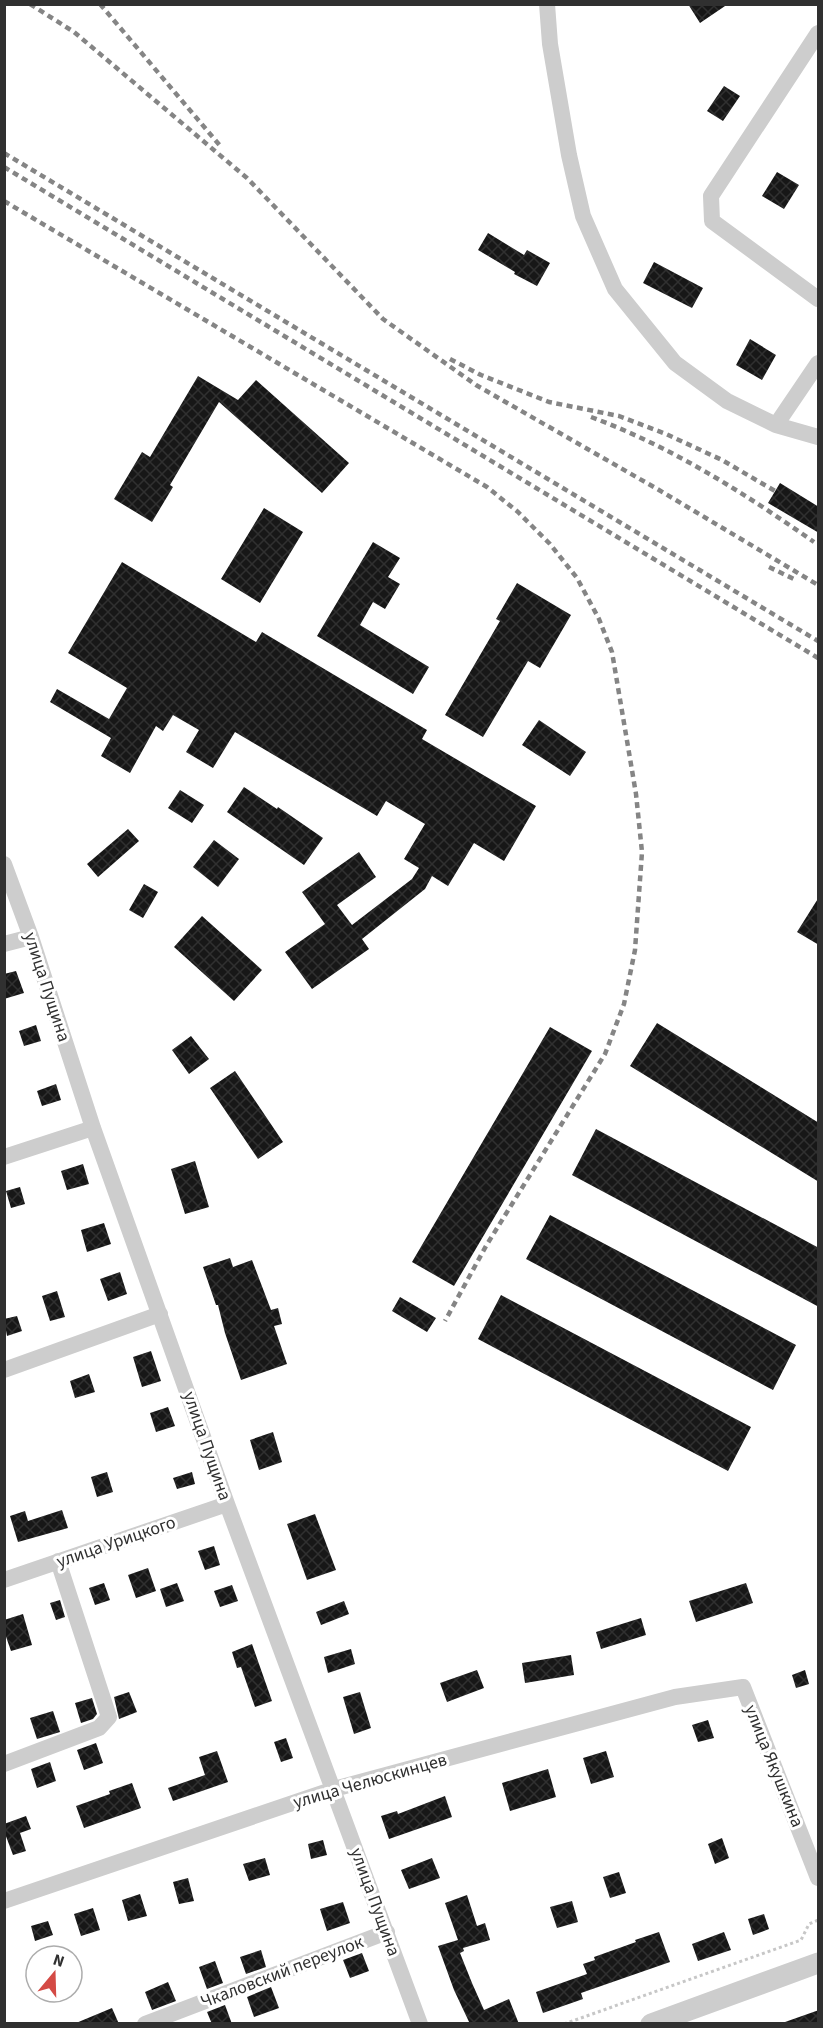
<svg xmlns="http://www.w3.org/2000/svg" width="823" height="2028" font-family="'Source Sans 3',sans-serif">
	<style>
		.building { fill: url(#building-cross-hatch) }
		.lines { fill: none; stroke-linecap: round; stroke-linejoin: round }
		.path { stroke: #c7c7c7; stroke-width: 3; stroke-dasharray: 3 3; stroke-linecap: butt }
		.minor { stroke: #cdcdcd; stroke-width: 16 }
		.tertiary { stroke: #cdcdcd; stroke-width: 21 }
		.rail { stroke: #858585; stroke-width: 4.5; stroke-dasharray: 6 4.5; stroke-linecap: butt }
		.labels { text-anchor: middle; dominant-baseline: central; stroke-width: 6; stroke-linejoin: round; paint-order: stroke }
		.street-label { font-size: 18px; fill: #303030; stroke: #fff }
	</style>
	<defs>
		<pattern id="building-cross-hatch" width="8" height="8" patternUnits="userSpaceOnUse" patternTransform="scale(1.5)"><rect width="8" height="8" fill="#171717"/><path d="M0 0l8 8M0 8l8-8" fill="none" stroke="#303030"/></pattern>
	</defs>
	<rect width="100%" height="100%" fill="#fff"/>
	<!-- building -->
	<path class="building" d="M688,4H728L700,23Z
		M724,86L740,96L723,121L707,111Z
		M777,172L799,185L784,209L762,196Z
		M488,233L524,255L527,250L550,263L537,286L514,274L515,272L478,250Z
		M654,262L703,288L692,308L643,283Z
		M750,339L776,355L762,380L736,365Z
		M198,376L238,400L256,380L349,463L322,493L219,402L170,485L173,487L152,522L114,499L142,452L150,457Z
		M780,483L819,507V533L768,503Z
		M264,508L303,532L260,603L221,579Z
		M373,542L400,558L388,577L400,584L385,609L373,602L360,625L429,667L413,694L317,636Z
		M122,562L256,642L262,632L427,730L422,739L536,806L504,861L474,843L448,886L432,876L425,889L362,939L369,949L312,989L285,952L325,924L302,892L359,852L376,877L337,905L352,925L412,879L419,868L404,859L425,824L386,801L377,816L235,732L213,768L186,752L199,730L173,715L163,731L156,726L130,773L101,756L111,738L50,702L57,689L109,719L127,688L68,653Z
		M517,583L571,615L540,668L528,661L483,737L445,715L500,621L496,619Z
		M539,720L586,752L570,776L522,745Z
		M244,787L277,809L278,807L323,838L304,865L227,812Z
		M180,790L204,805L192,823L168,808Z
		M128,829L139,841L98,877L87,864Z
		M214,840L239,859L218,887L193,867Z
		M144,884L158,892L143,918L129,910Z
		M819,897V945L797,932Z
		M202,916L262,970L234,1001L174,947Z
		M16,971L24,993L4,999V974Z
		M657,1023L819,1123V1182L630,1066Z
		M36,1025L41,1041L24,1046L19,1031Z
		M550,1027L592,1051L454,1286L412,1262Z
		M191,1036L209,1059L189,1074L172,1050Z
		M235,1071L283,1142L258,1159L210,1088Z
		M56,1084L61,1100L42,1106L37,1091Z
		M596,1129L819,1248V1307L572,1175Z
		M195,1161L209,1207L185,1214L171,1169Z
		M83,1164L89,1184L67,1190L61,1171Z
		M20,1187L25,1204L11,1208L6,1191Z
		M550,1215L796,1345L773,1390L526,1259Z
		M104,1223L111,1244L87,1252L81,1230Z
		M230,1258L233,1267L252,1260L271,1310L278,1308L282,1324L274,1326L287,1364L241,1380L225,1333L218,1305H216L203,1267Z
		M120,1272L127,1294L108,1301L100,1279Z
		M57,1291L65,1317L50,1321L42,1296Z
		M501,1295L751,1427L728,1471L478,1339Z
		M400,1297L436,1318L427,1332L392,1311Z
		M17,1316L22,1331L7,1336L4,1319Z
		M151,1351L161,1381L142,1387L133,1357Z
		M89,1374L95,1392L75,1398L70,1381Z
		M168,1407L175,1426L156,1432L150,1413Z
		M273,1432L282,1462L259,1470L250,1440Z
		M107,1472L113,1492L97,1497L91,1477Z
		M192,1472L195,1484L177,1489L173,1478Z
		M62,1510L68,1528L18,1542L10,1516L25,1511L28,1521Z
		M315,1514L336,1570L307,1580L287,1524Z
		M214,1546L220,1565L205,1570L198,1551Z
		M148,1568L156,1591L136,1598L128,1575Z
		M104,1583L110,1600L95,1605L89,1588Z
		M177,1583L184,1601L166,1607L160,1589Z
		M746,1583L753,1603L696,1622L689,1601Z
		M232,1585L238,1601L220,1607L214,1591Z
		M60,1600L65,1617L56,1620L50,1603Z
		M344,1601L349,1614L321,1625L316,1612Z
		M23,1614L32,1645L11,1651L4,1631V1620Z
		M641,1618L646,1635L601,1649L596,1632Z
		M252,1644L272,1701L255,1707L241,1667L237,1668L232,1652Z
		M351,1649L355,1664L328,1673L324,1657Z
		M571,1655L574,1675L525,1683L522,1663Z
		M477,1670L484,1688L447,1702L440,1683Z
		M805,1670L809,1684L796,1688L792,1675Z
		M129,1692L137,1712L119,1719L114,1697Z
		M360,1692L371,1728L354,1734L343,1697Z
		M92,1698L97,1714L93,1719L81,1723L75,1703Z
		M53,1711L60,1732L37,1739L30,1718Z
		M708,1720L714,1738L698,1742L692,1725Z
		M286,1738L293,1758L281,1762L274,1742Z
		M96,1743L103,1763L84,1770L77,1750Z
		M217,1751L228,1782L173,1801L168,1788L205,1775L199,1757Z
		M606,1751L614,1777L591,1784L583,1758Z
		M50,1762L56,1781L37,1788L31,1769Z
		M548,1769L556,1797L510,1811L502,1783Z
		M132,1783L141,1808L84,1828L76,1806L110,1794L109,1791Z
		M445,1796L452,1817L389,1839L381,1816L397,1811L398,1814Z
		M26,1816L31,1829L20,1833L26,1851L13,1855L4,1831V1824Z
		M722,1838L729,1858L715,1864L708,1844Z
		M323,1840L327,1855L311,1859L308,1844Z
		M265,1858L270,1875L249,1881L243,1864Z
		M432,1858L440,1878L409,1889L401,1870Z
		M619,1872L626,1893L610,1898L603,1877Z
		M188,1878L194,1901L179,1904L173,1882Z
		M140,1894L147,1916L128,1921L122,1900Z
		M467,1895L477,1926L485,1923L490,1940L463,1948L464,1951L460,1953L472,1983L484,2010L509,1999L519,2024H470L454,1990L438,1946L458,1940L445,1903Z
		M572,1901L578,1922L557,1928L550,1907Z
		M343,1902L350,1923L327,1931L320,1909Z
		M93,1908L100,1930L81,1936L74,1914Z
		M764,1914L769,1929L753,1935L748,1919Z
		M48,1921L53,1935L35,1941L31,1926Z
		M659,1932L670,1962L581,1993L583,1999L543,2013L536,1992L587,1974L583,1964L595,1960L594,1957L636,1942L635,1940Z
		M724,1932L731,1950L698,1961L692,1944Z
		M261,1950L266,1967L246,1974L240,1957Z
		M362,1953L369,1971L350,1978L343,1960Z
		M215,1961L223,1983L207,1989L199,1967Z
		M168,1982L176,2001L152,2010L145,1992Z
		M271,1987L279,2008L254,2017L247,1997Z
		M225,2005L232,2024H212L207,2012Z
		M112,2008L119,2024H76V2023Z
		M819,2010V2024H785V2022Z"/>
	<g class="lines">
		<!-- path -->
		<path class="path" d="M564,2024L801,1940L809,1924L818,1920"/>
		<!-- minor -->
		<path class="minor" d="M547,4L550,44L569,155L583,216L615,289L675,363L727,401L776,425L818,437
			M818,33L711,196L712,221L818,299
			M776,425L818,363
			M4,864L31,937L93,1128L227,1504L420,2024
			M4,944L31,937
			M4,1157L93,1128
			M4,1370L160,1314
			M4,1580L227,1504
			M4,1764L99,1728L109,1717L58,1561
			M4,1901L334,1789L675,1697L743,1687L818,1878
			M145,2024L387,1932"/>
		<!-- tertiary -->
		<path class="tertiary" d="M651,2024L818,1963"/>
		<!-- rail -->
		<path class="rail" d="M30,4L74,32L247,178L383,319L476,385L659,490L818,585
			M100,4L222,148
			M4,153L818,641
			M4,167L818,658
			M4,201L487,487L518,512L550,544L577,578L599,619L612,652L636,794L642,852L635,950L624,1004L605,1054L486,1246L445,1321
			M450,359L481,375L549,402L619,416L666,434L722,460L775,491
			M591,417C672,447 744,493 814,542
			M769,567L796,580"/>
	</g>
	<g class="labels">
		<!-- street labels -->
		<g class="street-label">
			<text transform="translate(47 987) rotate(72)">улица Пущина</text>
			<text transform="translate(207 1446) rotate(71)">улица Пущина</text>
			<text transform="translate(116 1542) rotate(-19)">улица Урицкого</text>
			<text transform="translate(774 1766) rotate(68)">улица Якушкина</text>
			<text transform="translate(370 1781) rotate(-16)">улица Челюскинцев</text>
			<text transform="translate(375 1902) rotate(70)">улица Пущина</text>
			<text transform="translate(282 1972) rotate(-21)">Чкаловский переулок</text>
		</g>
	</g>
	<!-- border -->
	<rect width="823" height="2028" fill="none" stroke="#303030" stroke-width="12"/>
	<!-- north arrow -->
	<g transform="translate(54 1974) rotate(19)"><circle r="28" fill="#ffffff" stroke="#acacac" stroke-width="1.5"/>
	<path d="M0-4.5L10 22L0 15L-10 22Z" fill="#d44a45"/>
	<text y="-9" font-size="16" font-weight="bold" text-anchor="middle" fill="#303030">N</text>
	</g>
</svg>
